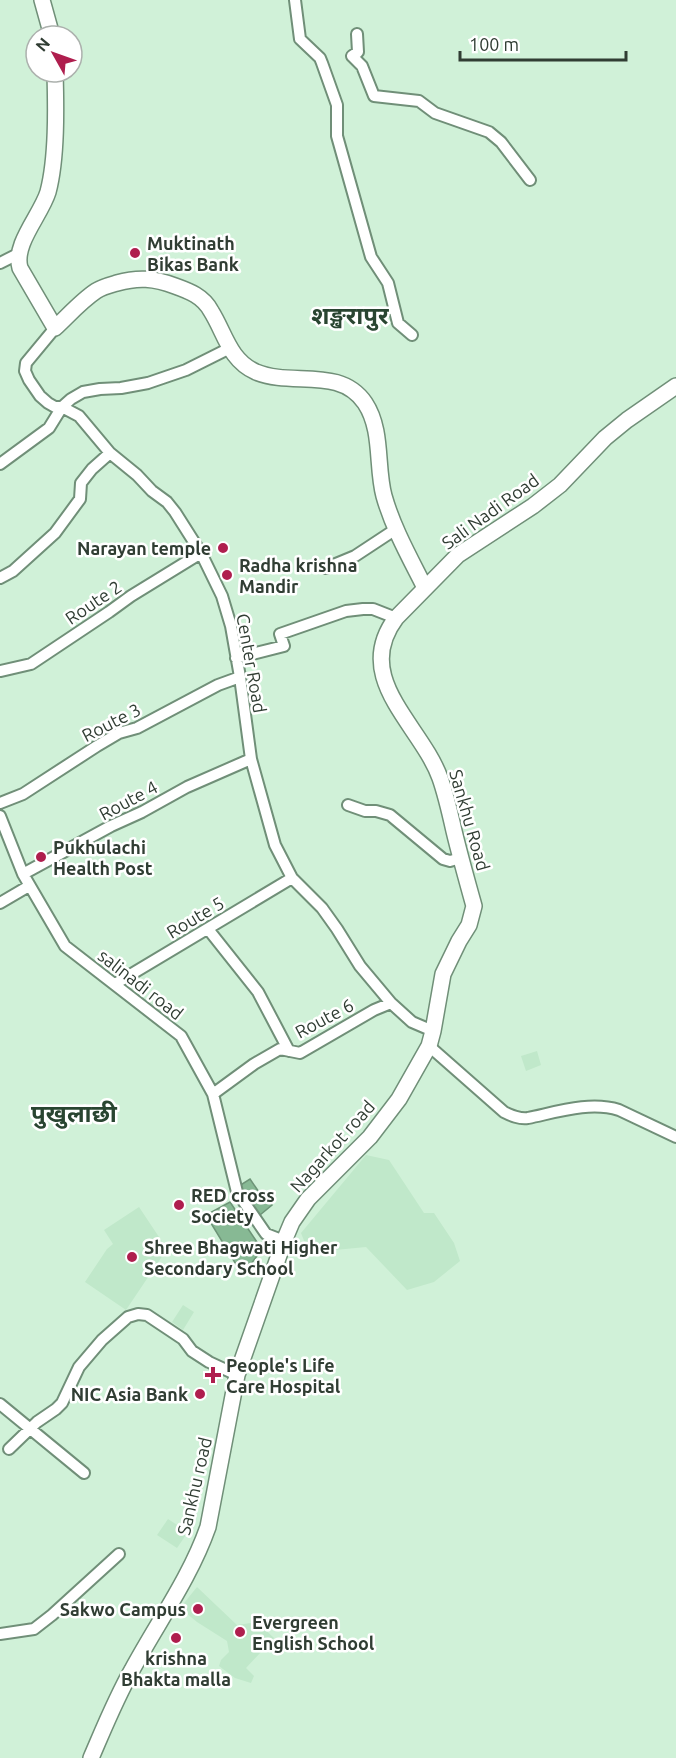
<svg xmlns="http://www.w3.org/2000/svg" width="676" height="1758" font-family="Ubuntu,'Noto Sans Devanagari',sans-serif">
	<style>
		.built { fill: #c0e8ca }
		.water { fill: #87b994; stroke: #6d9477; stroke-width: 1.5 }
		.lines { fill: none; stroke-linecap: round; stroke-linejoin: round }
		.minor-casing { stroke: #708f78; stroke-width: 14 }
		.secondary-casing { stroke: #708f78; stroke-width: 18 }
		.minor { stroke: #fff; stroke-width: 10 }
		.secondary { stroke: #fff; stroke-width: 15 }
		.poi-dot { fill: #af1e4e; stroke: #fff; stroke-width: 2 }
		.labels { text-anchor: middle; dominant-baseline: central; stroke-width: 5; stroke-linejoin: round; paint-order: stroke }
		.poi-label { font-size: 18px; font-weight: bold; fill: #303d33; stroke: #fff; text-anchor: start }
		.street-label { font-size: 18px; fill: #303d33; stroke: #fff }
		.district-label { font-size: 24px; font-weight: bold; fill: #294531; stroke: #fff }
	</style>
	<rect width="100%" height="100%" fill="#d0f1d8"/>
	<!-- built -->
	<path class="built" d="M537,1051L541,1065L526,1071L521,1056Z
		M366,1155L389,1160L424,1213H434L454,1243L460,1261L434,1282L407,1290L366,1247L335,1250L305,1243L301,1233Z
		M139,1207L167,1249L126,1310L85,1282L107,1249L113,1244L104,1230Z
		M183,1305L194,1312L183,1330L172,1322Z
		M168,1519L188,1532L177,1548L157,1535Z
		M197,1587L237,1625L257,1622L274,1638L246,1668L254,1676L251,1683L235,1678L219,1666L221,1660L229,1652L227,1641L197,1622L180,1608Z"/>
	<!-- water -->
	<path class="water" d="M250,1179L261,1195L265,1193L272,1205L260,1215L239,1186Z
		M230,1202L259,1245L260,1252L245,1272L237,1266L206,1215Z"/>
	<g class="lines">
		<defs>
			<path id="minor" d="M295,0L300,39L320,58L322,63L337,105V136L371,257L388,283L398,323L412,335
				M357,34L358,52L352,56L362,66L374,96L419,101L435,113L489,132L501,142L530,180
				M0,263L18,254
				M55,328L26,363L25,371L29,380L40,396L48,403L55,407H62L79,416L110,453L137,475L152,491L167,502L175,512L201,553L222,596L231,626L240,677L251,759L275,845L292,878L322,908L337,929L360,966L391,1003L412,1022L433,1031
				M0,464L49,428L62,407L71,399L83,392L100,389L121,388L148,383L186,370L230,348
				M326,568L355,556L396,529
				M0,578L13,571L55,533L80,499L81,483L92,469L110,453
				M236,658L284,646L280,634L346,611L363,609H373L396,618
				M1,671L31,664L109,612L131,596L201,553
				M0,803L23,794L97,746L119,733L137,728L218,685L240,677
				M348,805L365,811H376L390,815L443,859L450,861L461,858
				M0,816L23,874L65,946L181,1036L213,1094L237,1192L266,1234L284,1241
				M23,874L111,826L142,812L187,787L251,759
				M0,903L29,886
				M208,929L258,992L289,1051
				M115,984L292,878
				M429,1046L504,1112C512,1116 519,1119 528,1118C557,1112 590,1101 619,1110L676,1137
				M213,1094L254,1064L280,1049L300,1053L374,1010L391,1003
				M0,1404L84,1473
				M9,1449L37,1422L56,1409L62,1403L79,1367L102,1340L128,1317L138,1314L147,1315L183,1339L192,1351L209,1362L237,1375
				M0,1634L34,1629L52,1615L119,1554"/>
			<path id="secondary" d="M42,0L52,36
				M55,72C56,107 57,158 48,192C41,215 13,244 20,268L55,328C68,316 81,301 96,291C102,287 110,285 117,283C138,277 154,278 175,286C189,291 203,296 211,311C225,333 229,360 256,372C292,387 340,366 365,403C383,430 376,467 384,496C393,528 410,558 425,588
				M91,1758C104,1728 116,1698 132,1670C158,1622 190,1578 208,1527L237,1375L284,1241L292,1222L308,1199L370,1137L399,1099L429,1046L433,1031L443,974L459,941L469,925L474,906C467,881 460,856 454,831C450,813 446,795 440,778C421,725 351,678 396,618L458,555L533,506L560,485L605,438L627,420L676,386"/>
		</defs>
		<!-- minor casing -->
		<use href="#minor" class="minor-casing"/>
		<!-- secondary casing -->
		<use href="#secondary" class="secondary-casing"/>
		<!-- minor -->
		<use href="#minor" class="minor"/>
		<!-- secondary -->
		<use href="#secondary" class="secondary"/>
	</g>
	<!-- markers -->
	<g class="poi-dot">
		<circle cx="135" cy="253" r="6"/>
		<circle cx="223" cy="548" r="6"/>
		<circle cx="227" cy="575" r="6"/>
		<circle cx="41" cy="857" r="6"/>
		<circle cx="179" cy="1205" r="6"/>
		<circle cx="132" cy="1257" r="6"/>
		<path d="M210 1366h6v6h6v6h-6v6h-6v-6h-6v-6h6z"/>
		<circle cx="200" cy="1394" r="6"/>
		<circle cx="198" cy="1609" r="6"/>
		<circle cx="240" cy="1632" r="6"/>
		<circle cx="176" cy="1638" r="6"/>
	</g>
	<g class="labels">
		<!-- poi labels -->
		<g class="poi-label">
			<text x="147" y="243">Muktinath<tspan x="147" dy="21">Bikas Bank</tspan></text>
			<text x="211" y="548" text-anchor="end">Narayan temple</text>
			<text x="239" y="565">Radha krishna<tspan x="239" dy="21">Mandir</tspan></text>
			<text x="53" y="847">Pukhulachi<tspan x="53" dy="21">Health Post</tspan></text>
			<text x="191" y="1195">RED cross<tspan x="191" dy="21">Society</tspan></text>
			<text x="144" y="1247">Shree Bhagwati Higher<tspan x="144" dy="21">Secondary School</tspan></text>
			<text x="226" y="1365">People's Life<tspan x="226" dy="21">Care Hospital</tspan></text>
			<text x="188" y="1394" text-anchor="end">NIC Asia Bank</text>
			<text x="186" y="1609" text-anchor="end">Sakwo Campus</text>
			<text x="252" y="1622">Evergreen<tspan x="252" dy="21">English School</tspan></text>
			<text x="176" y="1658" text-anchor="middle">krishna<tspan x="176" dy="21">Bhakta malla</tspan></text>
		</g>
		<!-- street labels -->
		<g class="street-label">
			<text transform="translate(490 511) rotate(-36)">Sali Nadi Road</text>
			<text transform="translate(93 602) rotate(-34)">Route 2</text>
			<text transform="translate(252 663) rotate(80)">Center Road</text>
			<text transform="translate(111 722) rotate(-27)">Route 3</text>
			<text transform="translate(128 800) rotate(-28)">Route 4</text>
			<text transform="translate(470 820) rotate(74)">Sankhu Road</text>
			<text transform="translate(195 917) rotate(-31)">Route 5</text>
			<text transform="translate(141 984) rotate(38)">salinadi road</text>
			<text transform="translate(324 1018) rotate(-28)">Route 6</text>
			<text transform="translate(332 1146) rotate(-48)">Nagarkot road</text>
			<text transform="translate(194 1486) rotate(-77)">Sankhu road</text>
		</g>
		<!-- district labels -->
		<g class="district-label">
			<text x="350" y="315">शङ्खरापुर</text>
			<text x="74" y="1113">पुखुलाछी</text>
		</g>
	</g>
	<!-- north arrow -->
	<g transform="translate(54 54) rotate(310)"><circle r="28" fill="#ffffff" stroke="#acb1ad" stroke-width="1.5"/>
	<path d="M0-4.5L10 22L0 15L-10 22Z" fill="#af1e4e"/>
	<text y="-9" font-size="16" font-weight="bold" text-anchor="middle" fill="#303d33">N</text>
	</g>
	<!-- scale -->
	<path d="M460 51v9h166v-9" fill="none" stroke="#303d33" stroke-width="3"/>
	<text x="469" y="51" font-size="18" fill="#303d33" stroke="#ffffff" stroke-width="4.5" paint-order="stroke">100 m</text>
</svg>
